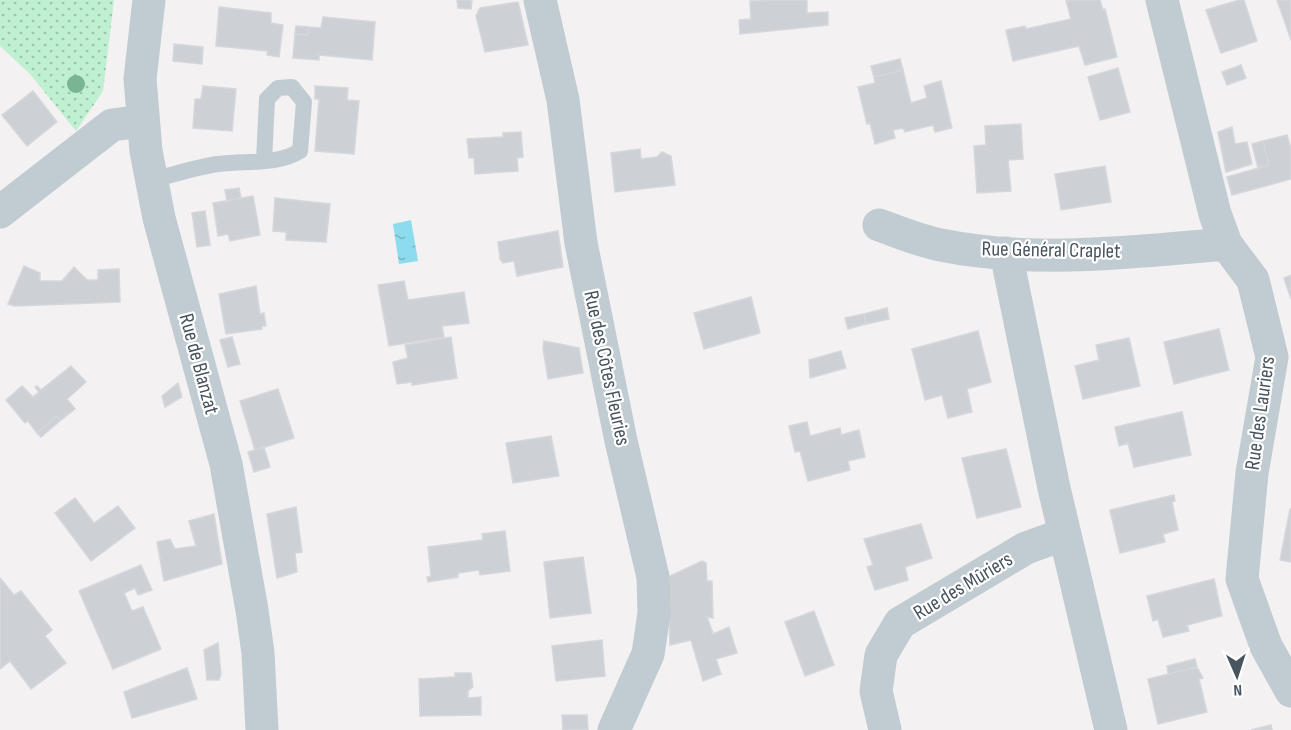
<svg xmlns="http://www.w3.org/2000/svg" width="1291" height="730" font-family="'Sofia Sans Condensed',sans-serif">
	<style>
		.grass { fill: url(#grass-dots) }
		.water { fill: url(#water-ripples) }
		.building { fill: #cdd0d5; stroke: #d5d7dc; stroke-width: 1.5 }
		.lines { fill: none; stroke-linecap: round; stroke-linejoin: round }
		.service { stroke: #c1cbd2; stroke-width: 16 }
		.minor { stroke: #c1cbd2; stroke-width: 33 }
		.tertiary { stroke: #c1cbd2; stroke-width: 33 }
		.tree { fill: #79b495 }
		.labels { text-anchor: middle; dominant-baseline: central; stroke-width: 4.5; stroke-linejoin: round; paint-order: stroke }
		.street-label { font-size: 21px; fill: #48545e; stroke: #fff }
	</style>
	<defs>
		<pattern id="grass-dots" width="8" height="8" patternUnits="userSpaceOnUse" patternTransform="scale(1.5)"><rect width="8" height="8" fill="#bff0d1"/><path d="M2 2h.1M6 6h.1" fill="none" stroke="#9dc5ad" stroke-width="1.8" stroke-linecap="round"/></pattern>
		<pattern id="water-ripples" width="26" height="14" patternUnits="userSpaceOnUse" patternTransform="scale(1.5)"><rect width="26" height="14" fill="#8cdcee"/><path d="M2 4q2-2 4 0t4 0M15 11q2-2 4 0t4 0" fill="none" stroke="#74b5c4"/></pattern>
	</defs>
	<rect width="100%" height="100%" fill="#f3f1f1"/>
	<!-- grass -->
	<path class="grass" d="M0,0H114L103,91L76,131L30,74L0,46Z"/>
	<!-- water -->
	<path class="water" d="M411,220L418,261L399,264L393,224Z"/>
	<!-- building -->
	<path class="building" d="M457,0H472L471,9L458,8Z
		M807,0V13L828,12V25L740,34L739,20L751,19L750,1Z
		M1066,0H1100L1103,10L1105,9L1117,57L1085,65L1079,46L1013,61L1006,30L1025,26L1026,29L1071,19Z
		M1239,0H1244L1257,41L1221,53L1206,10Z
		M1277,0H1291V40Z
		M518,2L528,45L485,52L476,16L480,8Z
		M219,7L271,13V23L283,25L279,57L267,55L268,51L216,46Z
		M323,17L375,22L372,60L319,55V60L293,58L295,34L308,35L309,27L321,28Z
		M296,26L309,27L308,35L295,34Z
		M174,44L203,47L202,64L173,61Z
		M900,59L903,70L874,77L871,66Z
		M1241,65L1246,78L1227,85L1222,72Z
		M1118,68L1130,112L1100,120L1088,77Z
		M903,70L911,103L927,98L924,86L941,81L952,128L935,132L933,125L905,132L903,128L893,130L895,138L875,144L870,123L867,124L858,87L875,83L874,77Z
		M203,86L236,89L232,131L193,128L195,99H201Z
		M315,86L348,88L347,100L359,101L354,154L315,151L319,99H315Z
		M33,91L57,122L27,146L2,115Z
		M1021,124L1023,159L1008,160L1011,191L977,193L974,146L986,145L985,126Z
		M1232,127L1235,144L1247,142L1252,164L1226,172L1218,132Z
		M521,132L523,157L517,158L518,171L475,174L474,158H469L467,139L503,137V133Z
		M1287,135L1291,149V179L1232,195L1227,177L1269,165L1263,141Z
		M1263,141L1269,165L1258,168L1252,144Z
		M640,149L641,159L657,157L662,152L671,156L675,185L615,192L611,153Z
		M1105,166L1111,202L1061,210L1055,174Z
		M239,188L241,198L227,201L225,190Z
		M253,196L260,235L230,241L228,234L218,236L213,203Z
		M275,198L330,204L326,242L286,240V232L273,231Z
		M205,211L210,245L197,247L192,213Z
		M558,231L563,267L517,276L514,261L503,263L500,259L498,242Z
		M24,266L40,273V281H62L74,267L87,280H98V270L119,269L120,302L15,306L8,304Z
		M1291,275V299L1284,278Z
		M404,281L408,300L464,292L469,323L442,326L444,337L389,346L378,285Z
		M256,286L260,314L264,313L266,326H262V329L226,334L219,294Z
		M751,297L760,333L704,349L694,313Z
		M887,308L889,319L866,324L864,314Z
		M864,314L866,324L848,329L845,318Z
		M1219,329L1229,370L1174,384L1164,342Z
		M978,331L991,382L967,389L972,412L948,418L942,395L925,400L912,349Z
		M232,337L240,364L228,367L220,340Z
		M451,337L457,378L412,385V382L397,384L393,362L408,358L405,345Z
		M1129,338L1140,386L1083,399L1075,366L1099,360L1096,345Z
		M544,341L579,348L583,373L548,379L543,348Z
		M841,351L846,368L810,378L809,360Z
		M71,366L86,382L67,399L75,409L61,420L57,416L37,433L28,421L25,423L6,400L22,386L33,397L39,392L35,387L37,386L41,390Z
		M178,383L182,397L165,407L162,396Z
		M278,389L294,438L255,450L240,401Z
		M1182,412L1191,455L1134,467L1128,443L1119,446L1115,427Z
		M57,416L61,420L41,437L37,433Z
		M807,422L810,436L840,428L841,435L859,430L865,457L848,461L850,470L808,481L800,451L795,452L789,426Z
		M551,436L559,476L513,483L506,443Z
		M264,447L270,467L254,472L248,452Z
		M1006,449L1021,507L977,518L962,458Z
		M1174,495L1175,501L1172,502L1178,530L1163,534L1165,542L1120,553L1110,510Z
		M75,498L94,523L118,506L135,528L91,561L55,513Z
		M296,507L302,552L295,553L297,572L277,578L267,514Z
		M1290,509H1291V562L1280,560Z
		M214,514L222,564L164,581L157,542L170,539L175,549L196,546L189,521Z
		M921,524L932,558L905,567L908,580L875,590L867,567L873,565L864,539Z
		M505,531L510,571L480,575L479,570L458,573V577L428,582L427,577L431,576L428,547L483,540L482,534Z
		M583,557L591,613L550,618L544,562Z
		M702,561L706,563L707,581H712L713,618L707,617L713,633L711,635L729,627L737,653L716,659L721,674L703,681L691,640L670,645L668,577Z
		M141,565L152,590L138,595L135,588L124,593L132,611L143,607L161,649L113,669L79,591Z
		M0,578L14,595L21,591L52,630L45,636L66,663L31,689L10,661L0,669Z
		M1214,579L1222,616L1187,625L1189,631L1163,637L1158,619L1153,621L1147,596Z
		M814,611L834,665L805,676L785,622Z
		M602,640L605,676L556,681L552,646Z
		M218,643L221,674L219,680H207L204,650Z
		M1195,659L1197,667L1168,674L1167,666Z
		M1197,667L1203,678L1199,679L1207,712L1158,724L1148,679Z
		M187,668L197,699L132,718L124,692Z
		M455,673H471L473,687L468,691V698L481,697V715L420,716L419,679L455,677Z
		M562,715H587L588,730H563Z
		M1271,725L1272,730H1251Z"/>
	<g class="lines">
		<!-- service -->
		<path class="service" d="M151,180C173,175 196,167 218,164C245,160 276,166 300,151L304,102L292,87L278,88L267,99L264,161"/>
		<!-- minor -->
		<path class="minor" d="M540,0L563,100L581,243L621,441L653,577L654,613L648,654L614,730
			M1162,0L1215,214L1226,244L1253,280L1272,357L1252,473L1242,579L1266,646L1291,691
			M0,212L112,125L142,121
			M879,225C899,232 920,241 941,245C1034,264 1133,252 1226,244
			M1006,253L1054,488L1111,730
			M885,730L876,691L881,655L900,623L1026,548L1065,534"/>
		<!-- tertiary -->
		<path class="tertiary" d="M149,0L140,79L146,151L159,218L226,464L252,610L258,653L262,730"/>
	</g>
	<!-- trees -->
	<circle class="tree" cx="76" cy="84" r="9"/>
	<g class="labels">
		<!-- street labels -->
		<g class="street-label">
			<text transform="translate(1051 250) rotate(1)">Rue Général Craplet</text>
			<text transform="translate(199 364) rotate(75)">Rue de Blanzat</text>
			<text transform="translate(607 368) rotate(78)">Rue des Côtes Fleuries</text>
			<text transform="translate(1260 413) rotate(-82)">Rue des Lauriers</text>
			<text transform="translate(963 586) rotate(-31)">Rue des Mûriers</text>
		</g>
	</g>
	<!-- north arrow -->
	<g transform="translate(1237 676) rotate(177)" stroke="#ffffff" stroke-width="4.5" paint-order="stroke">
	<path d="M0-4.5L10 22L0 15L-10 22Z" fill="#48545e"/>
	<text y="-9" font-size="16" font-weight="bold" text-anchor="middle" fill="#48545e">N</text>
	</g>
</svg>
